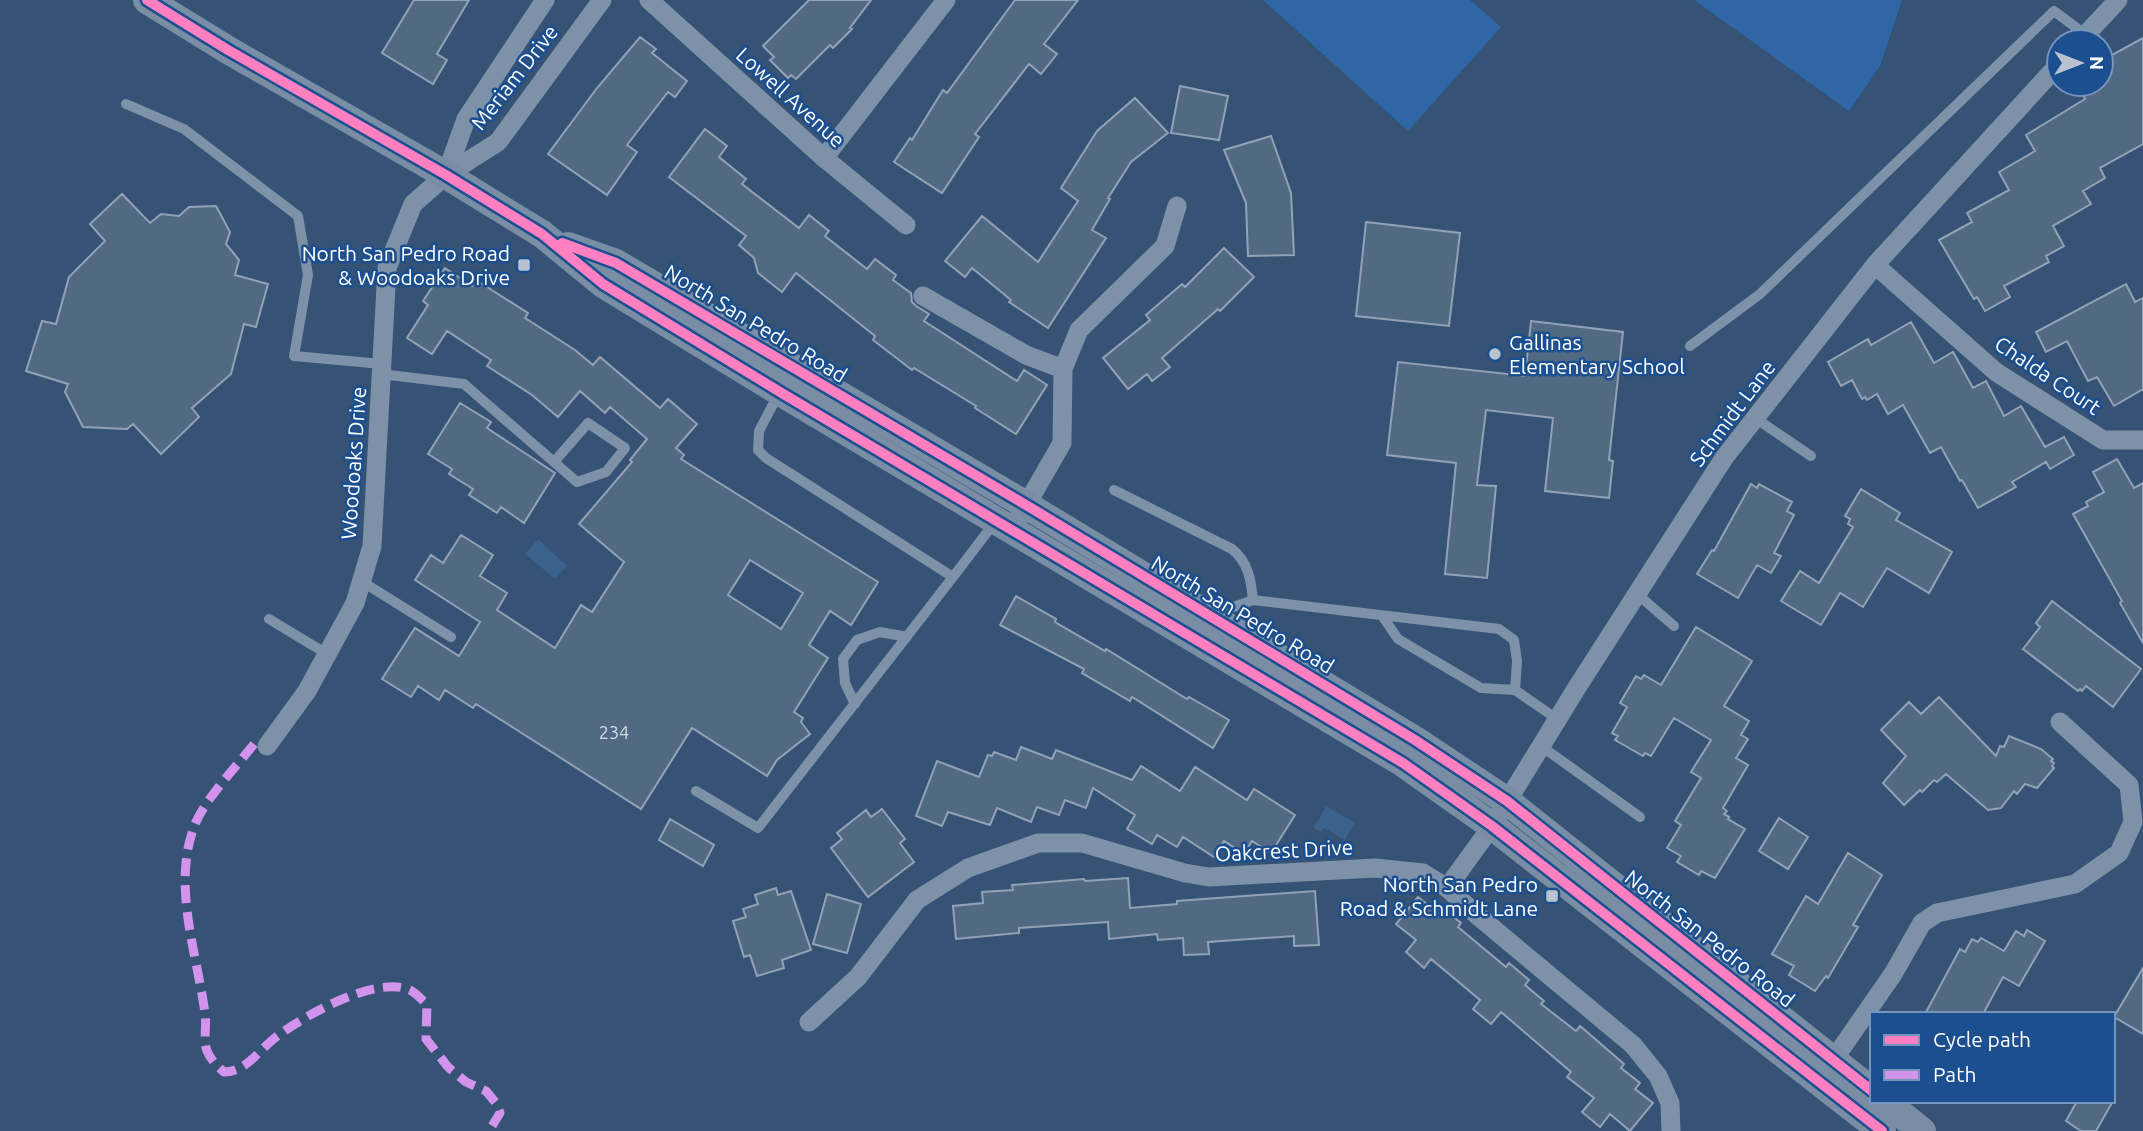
<svg xmlns="http://www.w3.org/2000/svg" width="2143" height="1131" font-family="Ubuntu,sans-serif">
	<style>
		.green { fill: #2f66a5 }
		.water { fill: #3b618d }
		.building { fill: #526984; stroke: #92a2b6; stroke-width: 2; fill-rule: evenodd }
		.lines { fill: none; stroke-linecap: round; stroke-linejoin: round }
		.service { stroke: #7d92a8; stroke-width: 10 }
		.minor { stroke: #7d92a8; stroke-width: 19 }
		.secondary { stroke: #798da4; stroke-width: 28 }
		.quiet { stroke: #d193ec; stroke-width: 9; stroke-dasharray: 18 9; stroke-linecap: butt }
		.cycleway-casing { stroke: #1b4f8f; stroke-width: 15 }
		.cycleway { stroke: #ff80c0; stroke-width: 10 }
		.poi-dot { fill: #b9c2ce; stroke: #1b4f8f; stroke-width: 2.5 }
		.labels { text-anchor: middle; dominant-baseline: central; stroke-width: 5; stroke-linejoin: round; paint-order: stroke }
		.number-label { font-size: 18px; fill: #d4dae0 }
		.street-label { font-size: 21px; fill: #fff; stroke: #1b4f8f }
		.poi-label { font-size: 21px; fill: #fff; stroke: #1b4f8f; text-anchor: end }
	</style>
	<rect width="100%" height="100%" fill="#365274"/>
	<!-- green -->
	<path class="green" d="M1263,0H1470L1501,27L1408,131Z
		M1694,0H1902L1880,66L1849,111Z"/>
	<!-- water -->
	<path class="water" d="M538,539L567,566L555,579L525,554Z
		M1326,806L1355,823L1345,840L1324,828L1321,832L1314,828Z"/>
	<!-- building -->
	<path class="building" d="M414,0H469L437,54L447,60L433,84L382,53Z
		M809,0H871L850,28L852,29L833,48L830,45L796,79L791,75L788,78L770,60L774,57L763,46Z
		M1015,0H1078L1044,44L1057,54L1041,74L1029,64L975,134L979,137L942,193L894,162L910,138L912,140L943,90L947,93Z
		M640,37L656,49L652,53L687,81L675,97L668,92L627,145L637,152L607,195L548,154L597,88Z
		M2143,38V144L2100,168L2105,178L2083,191L2091,204L2053,226L2064,246L2046,256L2049,262L2004,286L2010,297L1985,311L1977,297L1974,299L1939,240L1972,222L1967,213L2009,190L1999,172L2035,151L2026,135L2085,99L2077,84H2101V61Z
		M1180,86L1228,96L1219,140L1171,133Z
		M1135,98L1168,133L1131,162L1108,198L1110,199L1092,230L1106,238L1048,328L1009,302L1011,300L972,268L965,277L945,261L982,216L1038,262L1078,201L1061,188L1097,131Z
		M705,129L727,146L719,157L746,179L742,184L799,228L809,215L829,231L825,236L867,269L875,259L896,275L893,280L911,293L912,302L916,306L929,314L924,321L1017,381L1024,370L1047,385L1016,434L975,408L976,406L914,368L912,370L873,340L875,336L796,273L782,292L758,273L754,258L739,245L746,236L669,177Z
		M1271,136L1291,193L1294,255L1248,256L1246,203L1224,150Z
		M122,194L150,223L161,214L179,216L189,207L216,206L230,232L226,244L239,260L235,275L268,284L256,327L244,324L231,374L192,408L199,417L161,454L133,424L127,429L83,427L65,392L68,384L26,371L42,321L56,324L69,277L105,241L90,224Z
		M1366,222L1460,233L1449,326L1356,316Z
		M1224,248L1254,277L1220,311L1218,309L1162,358L1170,367L1152,381L1147,374L1128,389L1103,358L1150,320L1146,315L1182,284L1185,287Z
		M445,268L472,286L476,280L528,313L525,318L575,350L593,365L600,357L660,408L668,399L697,424L676,448L684,455L681,459L878,582L851,625L830,611L809,645L828,658L794,712L803,718L801,722L810,734L777,760L767,776L692,728L641,809L476,704L473,708L445,690L439,700L418,686L411,697L382,679L415,628L459,656L480,622L415,580L431,555L443,563L461,535L493,555L480,576L507,593L497,610L555,648L581,605L592,612L624,562L579,524L632,462L630,460L647,439L610,407L605,413L580,391L558,417L532,395L487,366L491,360L447,331L432,354L407,338L428,305L423,301ZM750,560L803,593L781,629L728,595Z
		M2126,284L2135,302L2143,298V389L2114,406L2097,377L2088,381L2067,341L2046,352L2036,332Z
		M1531,321L1623,332L1609,460L1613,461L1609,498L1545,491L1553,418L1486,410L1477,485L1496,486L1487,578L1445,574L1456,463L1387,455L1398,362L1525,376Z
		M1911,322L1934,363L1953,352L1973,388L1986,381L2004,416L2021,406L2045,447L2064,437L2074,455L2050,469L2046,462L2012,482L2016,487L1978,508L1962,480L1960,481L1941,447L1930,453L1903,405L1888,414L1877,394L1867,400L1865,397L1862,399L1852,380L1841,386L1828,362L1868,339L1871,345Z
		M460,403L491,422L487,428L555,473L524,523L501,507L497,513L469,495L473,489L449,474L452,469L428,454Z
		M2117,459L2134,488L2143,483V643L2120,603L2122,601L2073,514L2088,506L2086,502L2104,492L2093,472Z
		M1751,484L1757,488L1759,484L1792,502L1787,511L1794,515L1774,553L1781,556L1771,573L1757,565L1738,598L1697,574L1712,550L1714,551Z
		M1861,489L1900,513L1896,520L1952,552L1929,593L1887,568L1863,607L1840,593L1821,625L1781,601L1800,571L1819,583L1853,527L1848,524L1850,519L1845,516Z
		M1016,596L1056,619L1055,622L1105,651L1106,649L1187,699L1189,697L1229,720L1213,748L1132,697L1130,701L1082,673L1084,669L1000,625Z
		M2052,601L2141,669L2113,707L2086,686L2082,691L2080,689L2078,691L2023,649L2040,627L2036,623Z
		M1696,627L1752,661L1724,706L1749,721L1741,735L1748,739L1736,758L1748,765L1723,808L1727,811L1724,814L1729,817L1728,819L1745,829L1715,878L1701,871L1699,875L1677,862L1681,856L1667,848L1681,825L1675,821L1701,778L1691,772L1711,740L1674,718L1651,756L1645,753L1643,756L1615,740L1618,736L1612,733L1627,707L1620,703L1636,676L1641,679L1644,675L1661,685Z
		M1939,697L1996,756L2000,746L2004,747L2009,736L2041,749L2053,759L2051,761L2054,763L2052,766L2054,768L2037,788L2025,784L2017,794L2014,791L2001,808L1988,810L1946,774L1937,782L1934,780L1922,792L1920,790L1904,805L1883,783L1906,756L1881,730L1909,702L1921,714Z
		M1021,747L1052,759L1056,750L1132,780L1141,766L1180,791L1195,767L1247,800L1254,789L1295,815L1271,853L1252,841L1244,854L1224,841L1214,857L1183,837L1177,847L1157,835L1152,844L1127,829L1135,815L1093,788L1086,808L1065,800L1059,815L1037,807L1031,822L997,808L990,825L948,812L942,826L916,816L937,761L979,777L988,755L992,756L994,752L1016,760Z
		M882,809L905,839L900,843L914,862L868,897L831,848L842,839L837,833L866,810L871,817Z
		M1779,818L1808,837L1788,869L1759,851Z
		M670,819L714,845L703,866L659,840Z
		M1848,853L1882,875L1853,925L1858,927L1828,978L1826,976L1815,991L1789,975L1794,966L1772,954L1806,896L1818,904Z
		M1128,878L1130,908L1177,904V901L1315,891L1319,945L1294,946V936L1208,942L1209,954L1184,955L1183,938L1158,940L1157,934L1109,939L1108,922L1019,928V933L956,939L953,906L983,903L982,892L1013,890L1012,885L1084,879L1085,881Z
		M776,888L778,895L791,891L811,950L782,960L784,968L757,976L750,955L744,957L733,921L746,917L743,909L758,904L755,895Z
		M827,894L861,904L847,953L813,944Z
		M1418,897L1436,911L1440,906L1461,923L1458,927L1506,967L1509,963L1529,980L1525,985L1544,1001L1541,1004L1576,1031L1580,1026L1624,1064L1621,1068L1640,1083L1635,1089L1653,1103L1630,1131L1610,1114L1600,1127L1582,1112L1594,1098L1567,1077L1571,1072L1501,1012L1491,1024L1473,1009L1480,1000L1431,959L1424,968L1406,952L1416,940L1396,924Z
		M2027,930L2045,941L2019,986L2003,977L1983,1014H1925L1960,949L1965,952L1972,939L1978,942L1981,938L2004,951L2016,931L2024,936Z
		M2143,968V1034L2114,1017Z
		M2077,1101H2113L2096,1131H2081L2066,1121Z"/>
	<g class="lines">
		<!-- service -->
		<path class="service" d="M126,104L184,129L298,216L308,275L294,356L382,364
			M1690,346L1760,294L2054,11L2086,35
			M381,374L464,384L577,482L606,472L625,448L588,423L554,462
			M779,393L759,431L758,450L766,458L953,577L995,522
			M1755,418L1811,456
			M1114,490L1232,549C1248,562 1251,579 1253,600
			M361,581L451,637
			M1637,594L1674,626
			M1214,614L1253,600L1499,629L1514,640L1517,661L1515,690L1557,719
			M1383,617L1398,639L1481,688L1515,690
			M269,619L327,654
			M855,704L845,683L843,659L857,640L880,632L907,637
			M1541,746L1640,817
			M696,791L758,828L953,577"/>
		<!-- minor -->
		<path class="minor" d="M649,0L824,158L906,225
			M2079,42L2118,0
			M824,158L946,0
			M446,175L466,119L545,0
			M1875,265L1996,372L2103,440H2143
			M923,296L1026,355L1063,369
			M1012,530L1062,443L1063,369L1079,330L1165,246L1177,206
			M267,746L307,691L355,603L372,546L387,268L413,204L446,175L498,142L602,0
			M1447,888L1492,826L1576,689L1724,458L1875,265L2059,64
			M809,1022L858,977L917,900L968,868L1038,843H1082L1185,873L1209,877L1375,868L1423,873L1447,888L1478,916L1633,1045L1658,1076L1670,1103L1671,1131
			M1827,1069L1893,974L1922,923L1937,913L2075,884L2119,853L2133,822L2129,785L2060,722"/>
		<!-- secondary -->
		<path class="secondary" d="M147,0L228,50L446,175L542,234L603,284L780,392L1403,763L1492,826L1882,1131
			M568,246L616,263L1026,505L1415,740L1507,801L1872,1091
			M1885,1101L1922,1131"/>
		<!-- quiet -->
		<path class="quiet" d="M254,744C237,766 203,801 194,827C172,886 197,954 205,1013C207,1025 203,1040 207,1051C211,1060 216,1065 224,1072C246,1072 259,1050 276,1037C304,1016 375,975 410,990C416,993 422,1000 427,1004L426,1039L448,1067L466,1082L486,1091L496,1103L500,1113L489,1131"/>
		<defs>
			<path id="cycleway" d="M147,0L228,50L446,175L542,234L603,284L780,392L1403,763L1492,826L1882,1131
				M562,243L616,263L1026,505L1415,740L1507,801L1872,1091"/>
		</defs>
		<!-- cycleway casing -->
		<use href="#cycleway" class="cycleway-casing"/>
		<!-- cycleway -->
		<use href="#cycleway" class="cycleway"/>
	</g>
	<!-- markers -->
	<g class="poi-dot">
		<rect x="517" y="258" width="14" height="14" rx="3.5"/>
		<circle cx="1495" cy="354" r="7"/>
		<rect x="1545" y="889" width="14" height="14" rx="3.5"/>
	</g>
	<g class="labels">
		<!-- number labels -->
		<g class="number-label">
			<text x="614" y="732">234</text>
		</g>
		<!-- street labels -->
		<g class="street-label">
			<text transform="translate(514 77) rotate(-52)">Meriam Drive</text>
			<text transform="translate(791 97) rotate(42)">Lowell Avenue</text>
			<text transform="translate(756 323) rotate(31)">North San Pedro Road</text>
			<text transform="translate(2048 375) rotate(34)">Chalda Court</text>
			<text transform="translate(1732 413) rotate(-53)">Schmidt Lane</text>
			<text transform="translate(353 463) rotate(-86)">Woodoaks Drive</text>
			<text transform="translate(1243 614) rotate(31)">North San Pedro Road</text>
			<text transform="translate(1284 850) rotate(-3)">Oakcrest Drive</text>
			<text transform="translate(1710 938) rotate(38)">North San Pedro Road</text>
		</g>
		<!-- poi labels -->
		<g class="poi-label">
			<text x="510" y="253">North San Pedro Road<tspan x="510" dy="24">&amp; Woodoaks Drive</tspan></text>
			<text x="1509" y="342" text-anchor="start">Gallinas<tspan x="1509" dy="24">Elementary School</tspan></text>
			<text x="1538" y="884">North San Pedro<tspan x="1538" dy="24">Road &amp; Schmidt Lane</tspan></text>
		</g>
	</g>
	<!-- legend -->
	<rect x="1870" y="1012" width="245" height="91" fill="#1b4f8f" stroke="#7695bc" stroke-width="2"/>
	<rect x="1884" y="1035" width="35" height="10" fill="#ff80c0" stroke="#7695bc" stroke-width="2"/>
	<text x="1933" y="1047" font-size="21" fill="#ffffff">Cycle path</text>
	<rect x="1884" y="1070" width="35" height="10" fill="#d193ec" stroke="#7695bc" stroke-width="2"/>
	<text x="1933" y="1082" font-size="21" fill="#ffffff">Path</text>
	<!-- north arrow -->
	<g transform="translate(2080 63) rotate(90)"><circle r="33" fill="#1b4f8f" stroke="#7695bc" stroke-width="2"/>
	<path d="M0-5L12 26L0 18L-12 26Z" fill="#b9c2ce"/>
	<text y="-10" font-size="19" font-weight="bold" text-anchor="middle" fill="#ffffff">N</text>
	</g>
</svg>
